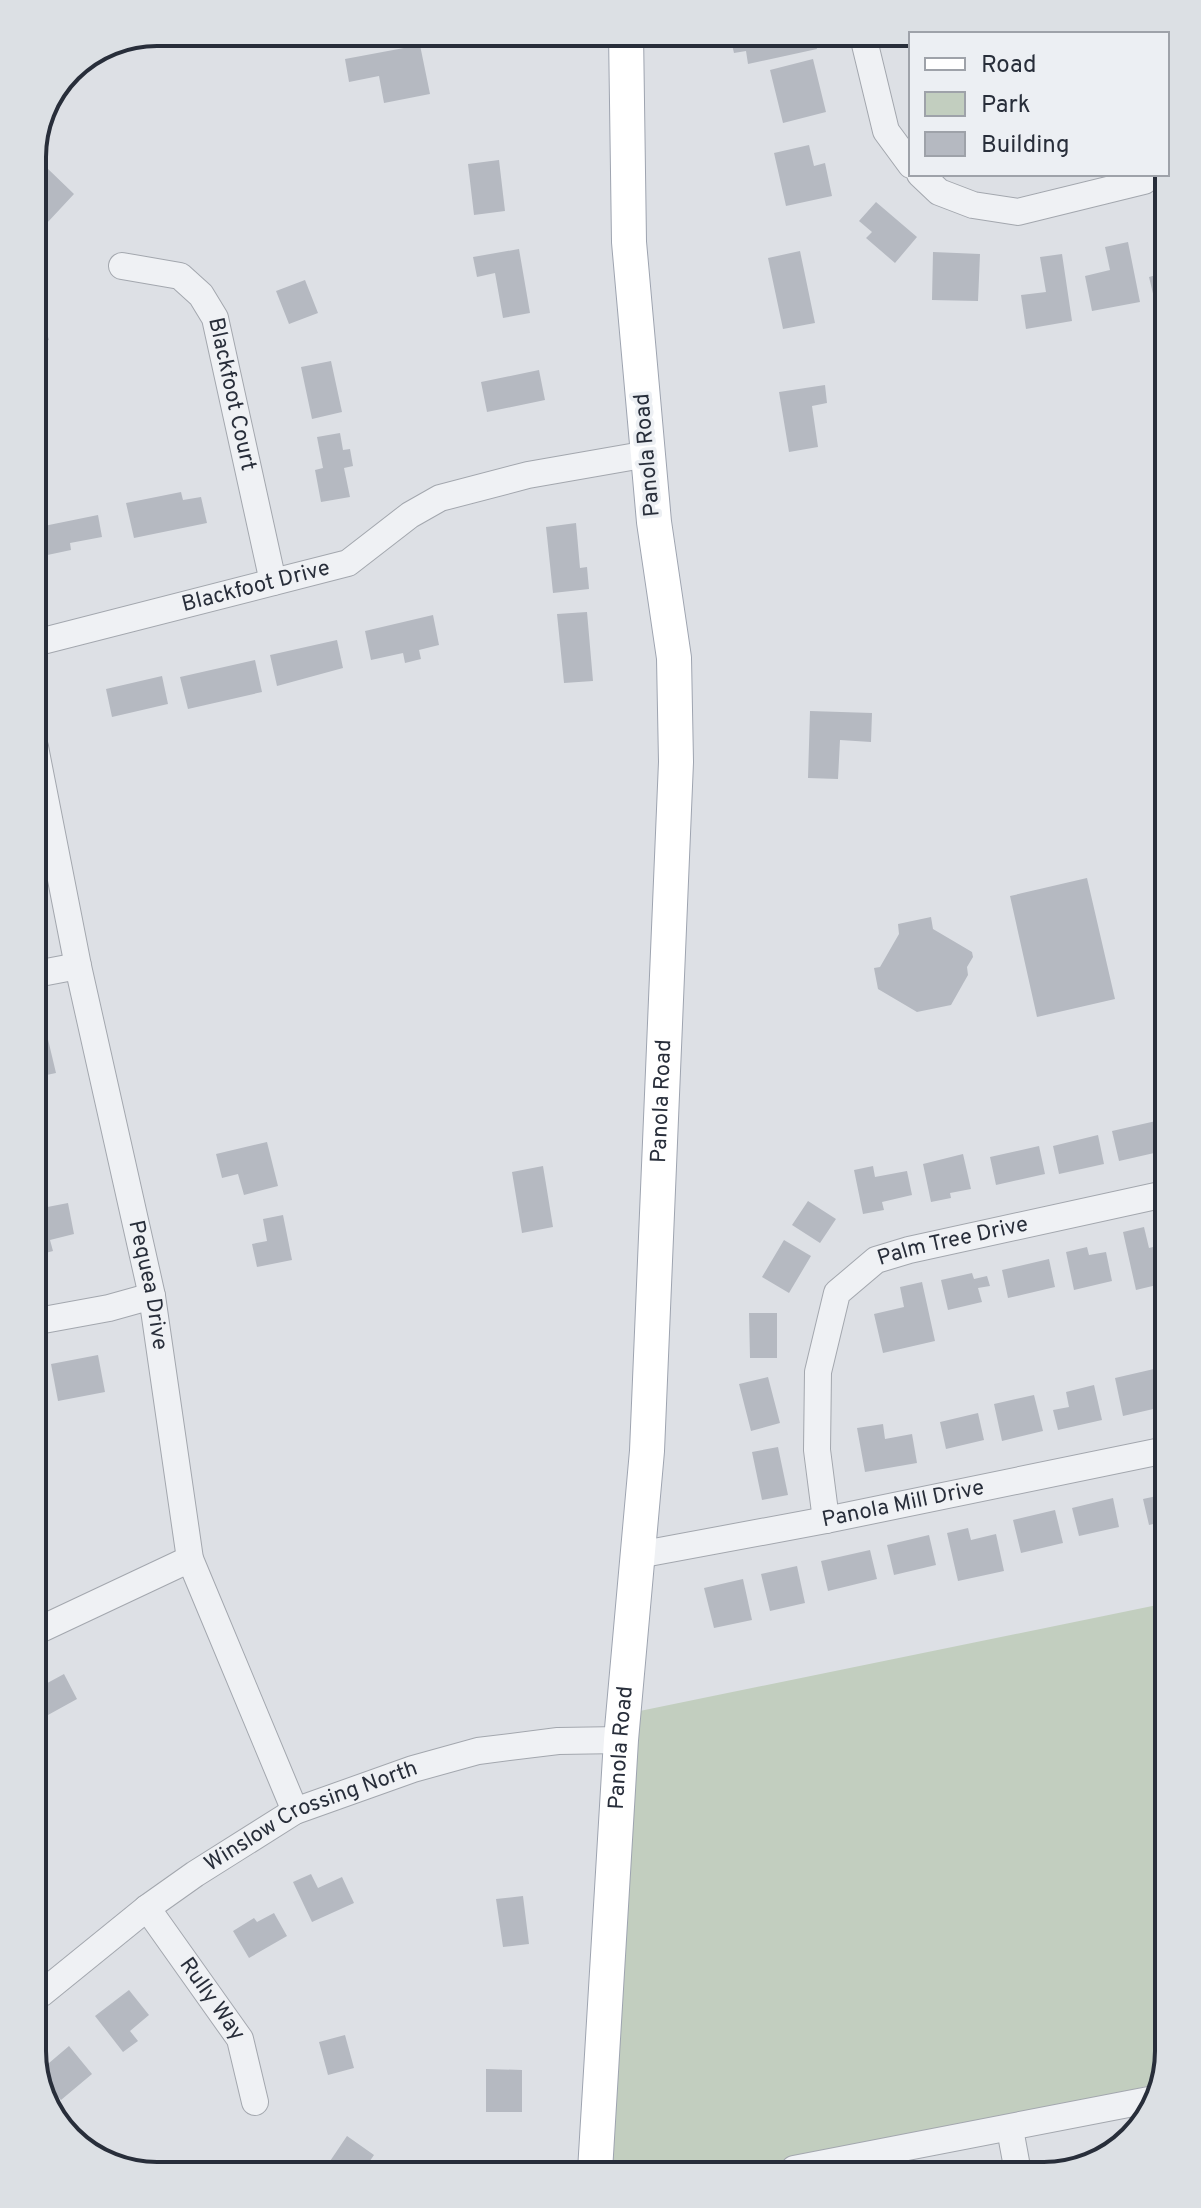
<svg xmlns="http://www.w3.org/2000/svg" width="1201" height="2208" font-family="Overpass,sans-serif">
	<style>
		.green { fill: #c2cebf }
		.building { fill: #b5b9c1 }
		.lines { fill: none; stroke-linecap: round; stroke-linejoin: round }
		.minor-casing { stroke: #a3a7ae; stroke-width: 28 }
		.major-casing { stroke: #9ea4b0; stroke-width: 36 }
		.minor { stroke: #eff1f4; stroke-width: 26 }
		.major { stroke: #fff; stroke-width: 34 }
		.labels { text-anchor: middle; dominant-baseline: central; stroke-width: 7; stroke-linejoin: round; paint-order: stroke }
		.street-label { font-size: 22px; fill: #282e3a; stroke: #eceff3 }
		.rim { fill: none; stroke: #282e3a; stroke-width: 4 }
	</style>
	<rect width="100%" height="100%" fill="#dde0e5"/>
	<!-- green -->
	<path class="green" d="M1167,1603L1169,2052L1159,2083L810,2169L596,2171L630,1713Z"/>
	<!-- building -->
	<path class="building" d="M729,32H780L781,34L813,32L817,49L748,64L746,51L734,53Z
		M420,45L430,94L384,103L379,76L349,82L345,59Z
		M813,59L826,112L783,123L770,70Z
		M809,145L814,166L825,163L832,196L786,206L774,153Z
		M499,160L505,211L474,215L468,164Z
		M47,168L74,194L33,238L32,183Z
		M876,202L917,237L895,263L866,238L872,232L859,221Z
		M1128,242L1140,302L1092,311L1085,276L1110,270L1105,247Z
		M519,249L530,313L503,318L495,273L477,277L473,257Z
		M800,251L815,323L783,329L768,258Z
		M933,252L980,254L978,301L932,300Z
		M1062,254L1072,321L1026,329L1021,295L1046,292L1040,257Z
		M1160,274V305L1156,306L1149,277Z
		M305,280L318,313L289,324L276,291Z
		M41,315L49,340L33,344V317Z
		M331,361L342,412L312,419L301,367Z
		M539,370L545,400L487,412L481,382Z
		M825,385L827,403L812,406L818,447L789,452L779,392Z
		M340,433L343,450L350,449L353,466L344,468L350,497L321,502L315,470L323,468L317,437Z
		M181,492L183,500L201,497L207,523L134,538L126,503Z
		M98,515L102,537L70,543L71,550L38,557L34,528Z
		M576,523L580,568L587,567L589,589L553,593L546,527Z
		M587,612L593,681L564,683L557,614Z
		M433,615L439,645L419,650L421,659L405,663L403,653L371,660L365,631Z
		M337,640L343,668L277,686L270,655Z
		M255,660L262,692L188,709L180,677Z
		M162,676L168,704L112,717L106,689Z
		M810,711L872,713L871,742L840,740L838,779L808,778Z
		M1087,878L1115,999L1037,1017L1010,896Z
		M931,917L933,929L972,952L973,957L967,967L968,975L951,1005L917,1012L878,989L874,968L880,967L899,934L898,924Z
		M46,1031L56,1073L37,1077V1033Z
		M1156,1121L1163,1151L1119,1161L1112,1131Z
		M1098,1135L1104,1164L1059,1174L1053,1146Z
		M267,1142L278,1186L244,1195L238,1174L222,1178L216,1154Z
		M1039,1146L1045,1174L996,1185L990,1157Z
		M963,1154L971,1189L950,1193L951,1198L931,1202L923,1164Z
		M543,1166L553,1227L522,1233L512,1172Z
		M873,1166L875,1177L907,1171L912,1195L882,1202L884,1210L863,1214L854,1170Z
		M808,1201L836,1219L820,1243L792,1225Z
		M68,1203L74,1234L50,1240L53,1251L38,1255L37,1209Z
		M283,1215L292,1260L257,1267L252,1244L267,1241L263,1219Z
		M1144,1227L1149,1248L1165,1244V1283L1136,1290L1123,1232Z
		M784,1240L811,1256L789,1293L762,1277Z
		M1087,1247L1089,1255L1106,1252L1112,1281L1074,1290L1066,1252Z
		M1049,1259L1055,1287L1008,1298L1002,1270Z
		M972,1273L974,1279L987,1276L990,1286L978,1288L982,1302L948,1310L941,1280Z
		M922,1282L935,1341L883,1353L874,1314L904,1307L900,1287Z
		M749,1313H777V1358H750Z
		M98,1355L105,1392L58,1401L51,1364Z
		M1154,1369L1162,1407L1123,1416L1115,1378Z
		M768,1377L780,1423L751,1431L739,1384Z
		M1094,1385L1102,1420L1058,1430L1053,1410L1069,1407L1066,1392Z
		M1034,1395L1043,1431L1002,1441L994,1404Z
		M978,1413L984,1440L946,1449L940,1422Z
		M883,1424L885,1439L912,1434L917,1463L865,1472L857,1428Z
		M778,1447L788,1495L762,1500L752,1452Z
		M1166,1494V1521L1149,1525L1143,1499Z
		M1113,1498L1119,1527L1079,1536L1072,1508Z
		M1055,1510L1063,1543L1021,1553L1013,1520Z
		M968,1528L971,1540L996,1534L1004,1571L958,1581L947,1533Z
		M929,1535L936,1565L894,1575L887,1545Z
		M870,1550L877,1579L828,1591L821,1561Z
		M797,1566L805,1603L770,1611L761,1574Z
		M743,1579L752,1620L714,1628L704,1588Z
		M64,1674L77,1699L48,1715L40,1699V1687Z
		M311,1874L318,1888L342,1877L354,1903L312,1922L293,1882Z
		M523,1896L529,1944L503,1947L496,1899Z
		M274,1913L287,1936L249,1958L233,1931L254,1918L257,1922Z
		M129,1990L149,2015L130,2031L138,2041L123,2052L95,2016Z
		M345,2035L354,2068L328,2075L319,2042Z
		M69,2046L92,2074L61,2100L42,2077V2069Z
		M486,2069L522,2070V2112H486Z
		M347,2136L374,2155L361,2174H330L324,2170Z"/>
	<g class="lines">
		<defs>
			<g id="minor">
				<path d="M862,32L886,131L911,165"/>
				<path d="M920,174L939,192L973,205L1018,212L1144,181"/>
				<path id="s1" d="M122,266L180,276L201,295L215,318L273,582"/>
				<path id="s2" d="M35,643L348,563L410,515L440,498L528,475L648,454"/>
				<path id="s3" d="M35,747L78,966L152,1296L190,1559L295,1811"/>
				<path d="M36,974L78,966"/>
				<path d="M38,1321L109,1308L152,1296"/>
				<path id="s4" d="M826,1520L817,1450L818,1372L837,1293L876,1260L909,1250L1165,1194"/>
				<path id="s5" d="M638,1555L826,1520L1166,1450"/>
				<path d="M39,1630L190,1559"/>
				<path id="s6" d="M147,1908L240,2039L255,2102"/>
				<path id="s7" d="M41,1994L147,1908L195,1874L295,1811L413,1769L478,1751L558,1741L621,1740"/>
				<path d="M1010,2129L1017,2167"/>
				<path d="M794,2169L1154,2099"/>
			</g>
			<g id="major">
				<path id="s8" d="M595,2171L621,1740L647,1451L676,762L674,658L654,522L629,242L626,32"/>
			</g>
		</defs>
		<!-- minor casing -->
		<use href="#minor" class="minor-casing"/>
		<!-- major casing -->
		<use href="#major" class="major-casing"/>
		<!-- minor -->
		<use href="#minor" class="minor"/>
		<!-- major -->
		<use href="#major" class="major"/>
	</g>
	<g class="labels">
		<!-- street labels -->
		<g class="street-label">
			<text stroke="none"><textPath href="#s1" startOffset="192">Blackfoot Court</textPath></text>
			<text transform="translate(648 455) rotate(-95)">Panola Road</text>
			<text stroke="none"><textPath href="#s2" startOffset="228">Blackfoot Drive</textPath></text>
			<text stroke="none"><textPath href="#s8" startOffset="1072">Panola Road</textPath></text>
			<text stroke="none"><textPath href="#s4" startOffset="360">Palm Tree Drive</textPath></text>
			<text stroke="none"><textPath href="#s3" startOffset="550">Pequea Drive</textPath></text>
			<text stroke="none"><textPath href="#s5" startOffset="270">Panola Mill Drive</textPath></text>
			<text stroke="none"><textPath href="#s8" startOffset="424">Panola Road</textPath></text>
			<text stroke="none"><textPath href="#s7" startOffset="326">Winslow Crossing North</textPath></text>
			<text stroke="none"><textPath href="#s6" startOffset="112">Rully Way</textPath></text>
		</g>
	</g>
	<!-- crop -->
	<path d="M0 0H1201V2208H0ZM157 46H1044A111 111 0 0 1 1155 157V2051A111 111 0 0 1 1044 2162H157A111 111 0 0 1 46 2051V157A111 111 0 0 1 157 46Z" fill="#dce0e4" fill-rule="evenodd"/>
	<path class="rim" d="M157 46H1044A111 111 0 0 1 1155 157V2051A111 111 0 0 1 1044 2162H157A111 111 0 0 1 46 2051V157A111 111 0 0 1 157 46Z"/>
	<!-- legend -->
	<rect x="909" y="32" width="260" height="144" fill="#eceff3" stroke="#9ea2a9" stroke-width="2"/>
	<rect x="925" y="58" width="40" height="12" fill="#ffffff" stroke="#9ea2a9" stroke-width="2"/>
	<text x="981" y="72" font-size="24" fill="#282e3a">Road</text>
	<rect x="925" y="92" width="40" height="24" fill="#c2cebf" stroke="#9ea2a9" stroke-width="2"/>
	<text x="981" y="112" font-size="24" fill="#282e3a">Park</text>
	<rect x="925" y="132" width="40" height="24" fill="#b5b9c1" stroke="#9ea2a9" stroke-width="2"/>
	<text x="981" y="152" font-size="24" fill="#282e3a">Building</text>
</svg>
